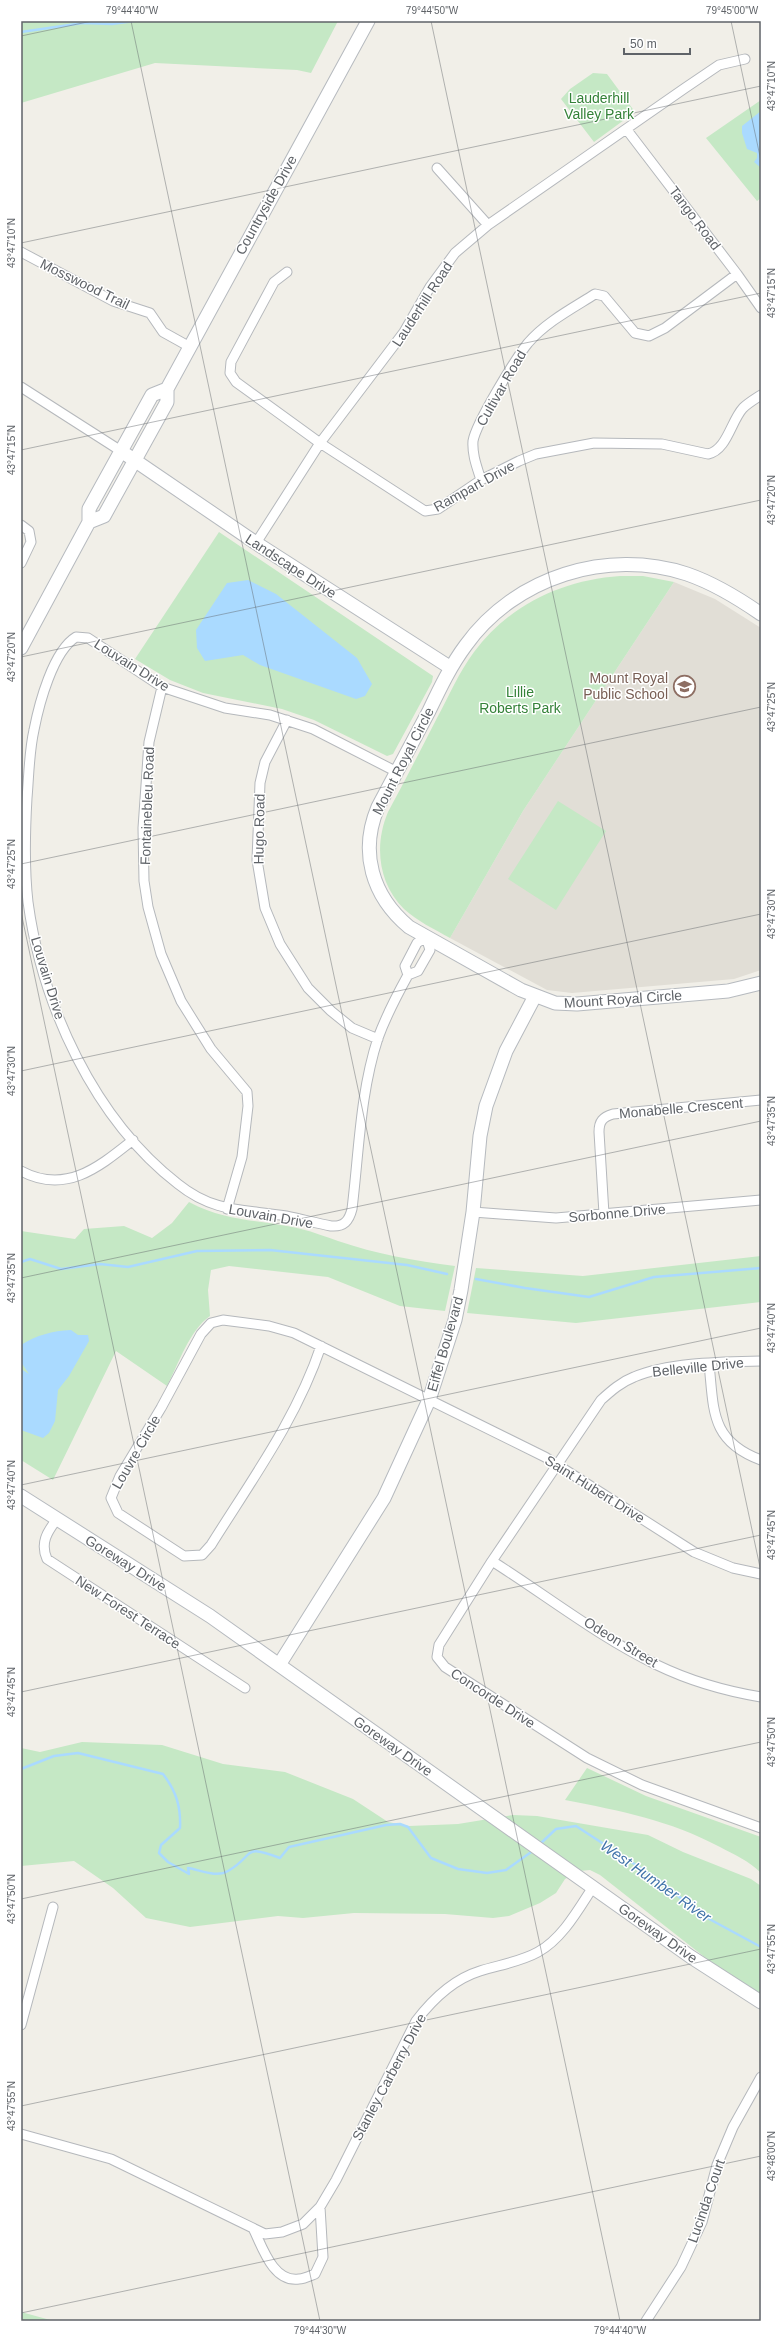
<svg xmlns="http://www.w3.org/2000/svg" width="782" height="2342" font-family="Helvetica,sans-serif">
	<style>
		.education { fill: #e1ded6 }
		.green { fill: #c5e8c5 }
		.water { fill: #aadaff }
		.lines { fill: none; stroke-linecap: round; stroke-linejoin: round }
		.stream { stroke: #aadaff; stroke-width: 2.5 }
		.street-casing { stroke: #b5b8bc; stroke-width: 11 }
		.secondary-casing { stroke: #b6babf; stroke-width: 15 }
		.street { stroke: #fff; stroke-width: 9 }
		.secondary { stroke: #fff; stroke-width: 13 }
		.ticks { fill: none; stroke: #5f6368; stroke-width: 1; stroke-opacity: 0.45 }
		.labels { text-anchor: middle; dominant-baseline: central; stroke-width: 3; stroke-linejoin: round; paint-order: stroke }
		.park-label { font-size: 14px; fill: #348238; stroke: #fff }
		.street-label { font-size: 14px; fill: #5f6368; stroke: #fff }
		.education-label { font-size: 14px; fill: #785e54; stroke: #fff; text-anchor: end }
		.water-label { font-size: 15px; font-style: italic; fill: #4174aa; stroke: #fff }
		.neatline { fill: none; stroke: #5f6368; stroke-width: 1.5 }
		.ticks-label { font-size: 10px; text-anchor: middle; fill: #5f6368 }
	</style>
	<rect width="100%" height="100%" fill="#f1efe8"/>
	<!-- education -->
	<path class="education" d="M674,582L715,599L761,628V970L734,979L572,993L547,990L450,938L523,811Z"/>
	<!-- green -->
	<path class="green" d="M21,21H338L311,73L297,70L155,63L21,103Z
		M593,73L607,74L635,112L594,142L561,99L570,89Z
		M761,100V198L757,201L706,138Z
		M219,532L433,676L432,682L393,754L387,756L314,720L282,709L203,693L170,680L135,659Z
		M620,576H643L674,582L523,811L450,938C434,929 417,921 404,909C378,883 374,845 388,812C405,781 421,749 437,718C449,696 459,672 474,652C509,605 562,580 620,576Z
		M558,801L606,831L556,910L508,879Z
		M189,1202C229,1223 259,1219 301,1229C314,1232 326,1237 338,1241C376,1254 415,1261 455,1266L445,1311L400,1306L328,1277L229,1266L211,1270L208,1290L210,1316C189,1331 179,1363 167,1386L116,1351L53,1480L21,1460V1231L75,1239L84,1229L124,1226L152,1238L172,1223Z
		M761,1256V1302L576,1323L467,1313L476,1268L583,1276Z
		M82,1742L162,1745L223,1764L285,1772L353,1799L388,1822L409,1826L458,1824L513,1815L537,1816L648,1835L683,1852L751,1879L761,1886V1995L721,1970L600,1875L590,1870L579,1871L565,1879L556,1893L540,1903L509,1916L493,1918L445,1914L354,1913L303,1918L278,1916L190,1927L146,1918L113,1888L74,1861L21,1866V1748L40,1752Z
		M587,1768L646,1796L761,1837V1873C749,1861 735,1855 720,1847C669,1820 621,1811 565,1800Z
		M21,2312L54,2321H21Z"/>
	<!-- water -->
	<path class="water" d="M761,111V168L754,162L757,158V153L747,149L742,133V126Z
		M248,580L276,594L357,658L372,684L365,696L356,699L260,665L243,655L205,661L197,648L196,630L227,583Z
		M71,1330L78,1335H88L89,1341L69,1376L58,1390L55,1421L49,1433L43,1438L21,1430V1369L29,1374L21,1362V1345C37,1335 52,1331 71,1330Z"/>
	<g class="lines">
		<!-- stream -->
		<path class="stream" d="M21,32L83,23L112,24L134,21
			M21,1262L30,1259L61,1269L100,1264L128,1267L197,1251L270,1250L407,1265L447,1274
			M476,1279L525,1288L589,1297L654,1277L761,1268
			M21,1769L54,1756L78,1753L163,1774C176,1791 181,1806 180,1828L161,1845L159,1853L168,1862L189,1874L188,1868C200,1870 217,1878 228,1871C256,1855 241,1843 280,1858L289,1847L386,1825L400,1824L408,1827L431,1858L458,1869L487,1873L506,1870L534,1850
			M540,1844L556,1829L576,1826L659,1880L700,1914L761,1947"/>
		<defs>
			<path id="street" d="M627,130L737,274L761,308
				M437,168L488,225
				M21,252L113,301L150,313L163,332L190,347
				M287,272L274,282L231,362L230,373L236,382L320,443L425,511L438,509L481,480L519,461L536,454L594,443L662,444L708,454C727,450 731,421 743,408C748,403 755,399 761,395
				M21,387L121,451
				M481,480C477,467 472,455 473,441C476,423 516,358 528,343C546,322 573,308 595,294L604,296L635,333L649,336L665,328L737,274
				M21,525L29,531L31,542L21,563
				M256,543L320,443L404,332L430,287L455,253L488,225L685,88L719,65L745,59
				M162,687L149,742L143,828L144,881L148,907L161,954L181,1001L211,1049L247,1092L248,1106L242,1157L227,1209
				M287,720L265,762L260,783L257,860L265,908L280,944L308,988L331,1011L352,1028L378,1039
				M397,772L313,729L270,715L225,708L162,687L88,638L76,637C53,651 39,704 34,730C29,752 29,775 27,798C25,833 24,867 28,902C42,1005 94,1119 178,1184C214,1213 244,1209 286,1216C301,1219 316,1223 331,1226C344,1227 349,1221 352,1209C359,1152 360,1093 378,1038C386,1016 397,995 408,975L418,971L430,950L426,937L417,943L405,966L408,975
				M21,1171C66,1195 99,1167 133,1140
				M473,1212L556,1218L761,1200
				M604,1214L599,1132C599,1121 603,1117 613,1114L761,1100
				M321,1346C297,1418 251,1481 211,1545L202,1555L184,1556L118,1513L111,1498L120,1476L161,1408L201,1334L211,1323L223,1320L269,1326L294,1333L545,1457L694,1552L733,1568L761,1574
				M761,1361C722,1362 670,1362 634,1377C621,1382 611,1391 601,1400L492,1561L439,1645L437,1657L445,1667L587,1758L642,1785L761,1828
				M709,1364C714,1410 710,1441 761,1460
				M57,1519C47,1532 40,1543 47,1559L245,1688
				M492,1561C547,1596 599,1637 657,1665C690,1681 725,1691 761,1697
				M21,2025L53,1907
				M21,2134L111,2159L265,2234L282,2232L303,2224L320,2207L336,2180L416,2021C432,2000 454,1979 480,1971C499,1965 520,1962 538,1952C562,1939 578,1910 593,1887
				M253,2228C262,2246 273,2283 299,2279C304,2279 310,2276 315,2274L323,2257L320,2207
				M646,2321L681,2267L702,2222L717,2165L733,2127L761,2077"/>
			<path id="secondary" d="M121,451L256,543L451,668
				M89,522L104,516L167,402V389L368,21
				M761,614C738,598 713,583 687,574C607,548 515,577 466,645C451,665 440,688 429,711C412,743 395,775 378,807C359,852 372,896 409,927L521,990L555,1003L577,1004L728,991L761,983
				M21,648L89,522V509L152,395L167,389
				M21,1496L210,1616L691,1957L761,2002
				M279,1665L384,1498L429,1400L455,1320L461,1290L473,1212L480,1136L486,1106L506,1051L535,996"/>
		</defs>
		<!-- street casing -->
		<use href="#street" class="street-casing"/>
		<!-- secondary casing -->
		<use href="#secondary" class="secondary-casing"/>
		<!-- street -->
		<use href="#street" class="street"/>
		<!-- secondary -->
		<use href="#secondary" class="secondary"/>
	</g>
	<!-- ticks -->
	<path class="ticks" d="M131,21L620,2321M431,21L761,1572M731,21L761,161M21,36L92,21M21,243L761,86M21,450L761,293M21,657L761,500M21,864L761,707M21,912L320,2321M21,1071L761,914M21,1278L761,1121M21,1485L761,1328M21,1692L761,1535M21,1899L761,1742M21,2106L761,1949M21,2313L761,2156"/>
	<!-- icons -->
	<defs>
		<symbol id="school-ring" viewBox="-11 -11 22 22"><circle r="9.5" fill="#fff" stroke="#8d6e63" stroke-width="1.5"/><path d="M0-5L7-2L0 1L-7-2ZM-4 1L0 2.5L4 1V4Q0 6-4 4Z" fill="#8d6e63"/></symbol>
	</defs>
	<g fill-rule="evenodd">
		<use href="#school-ring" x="672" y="674" width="25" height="25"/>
	</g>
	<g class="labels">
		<!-- park labels -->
		<g class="park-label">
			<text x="599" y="98">Lauderhill<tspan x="599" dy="16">Valley Park</tspan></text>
			<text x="520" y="692">Lillie<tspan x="520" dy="16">Roberts Park</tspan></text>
		</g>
		<!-- street labels -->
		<g class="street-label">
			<text transform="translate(266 205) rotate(-61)">Countryside Drive</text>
			<text transform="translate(695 218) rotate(53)">Tango Road</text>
			<text transform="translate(85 284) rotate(26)">Mosswood Trail</text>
			<text transform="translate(422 304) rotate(-57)">Lauderhill Road</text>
			<text transform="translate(501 388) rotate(-60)">Cultivar Road</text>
			<text transform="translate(474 486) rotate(-29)">Rampart Drive</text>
			<text transform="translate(291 566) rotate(33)">Landscape Drive</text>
			<text transform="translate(132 665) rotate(32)">Louvain Drive</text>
			<text transform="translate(403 761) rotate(-63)">Mount Royal Circle</text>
			<text transform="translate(147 806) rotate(-88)">Fontainebleu Road</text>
			<text transform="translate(259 829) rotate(-89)">Hugo Road</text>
			<text transform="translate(48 978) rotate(73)">Louvain Drive</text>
			<text transform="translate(623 999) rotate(-4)">Mount Royal Circle</text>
			<text transform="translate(681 1108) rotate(-5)">Monabelle Crescent</text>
			<text transform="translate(617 1213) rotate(-5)">Sorbonne Drive</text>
			<text transform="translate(271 1216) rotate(10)">Louvain Drive</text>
			<text transform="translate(445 1344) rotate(-74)">Eiffel Boulevard</text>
			<text transform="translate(698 1367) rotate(-6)">Belleville Drive</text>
			<text transform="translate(136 1452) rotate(-60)">Louvre Circle</text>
			<text transform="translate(595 1489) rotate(32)">Saint Hubert Drive</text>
			<text transform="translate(126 1563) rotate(32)">Goreway Drive</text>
			<text transform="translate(128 1612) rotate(33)">New Forest Terrace</text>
			<text transform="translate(621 1642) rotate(31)">Odeon Street</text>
			<text transform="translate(493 1698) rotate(33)">Concorde Drive</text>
			<text transform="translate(393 1746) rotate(35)">Goreway Drive</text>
			<text transform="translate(658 1933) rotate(35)">Goreway Drive</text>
			<text transform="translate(389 2077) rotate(-62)">Stanley Carberry Drive</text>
			<text transform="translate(706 2201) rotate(-71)">Lucinda Court</text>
		</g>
		<!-- education labels -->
		<g class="education-label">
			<text x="668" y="678">Mount Royal<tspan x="668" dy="16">Public School</tspan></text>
		</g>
		<!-- water labels -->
		<g class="water-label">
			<text transform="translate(656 1881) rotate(35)">West Humber River</text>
		</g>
	</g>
	<!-- border -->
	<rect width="782" height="2342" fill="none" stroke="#ffffff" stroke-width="44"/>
	<!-- scale -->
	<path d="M624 48v6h66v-6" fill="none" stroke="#5f6368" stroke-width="2"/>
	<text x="630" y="48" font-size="12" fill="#5f6368" stroke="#ffffff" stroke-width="3" paint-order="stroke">50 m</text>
	<rect x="22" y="22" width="738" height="2298" class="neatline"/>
	<g class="ticks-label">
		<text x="132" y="14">79°44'40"W</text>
		<text x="432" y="14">79°44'50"W</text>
		<text x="732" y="14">79°45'00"W</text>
		<text transform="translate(771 86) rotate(-90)" y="4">43°47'10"N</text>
		<text transform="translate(11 243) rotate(-90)" y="4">43°47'10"N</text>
		<text transform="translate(771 293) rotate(-90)" y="4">43°47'15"N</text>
		<text transform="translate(11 450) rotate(-90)" y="4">43°47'15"N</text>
		<text transform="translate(771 500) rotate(-90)" y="4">43°47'20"N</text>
		<text transform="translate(11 657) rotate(-90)" y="4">43°47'20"N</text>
		<text transform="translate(771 707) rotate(-90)" y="4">43°47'25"N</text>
		<text transform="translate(11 864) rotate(-90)" y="4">43°47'25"N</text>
		<text transform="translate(771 914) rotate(-90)" y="4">43°47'30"N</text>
		<text transform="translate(11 1071) rotate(-90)" y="4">43°47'30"N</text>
		<text transform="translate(771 1121) rotate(-90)" y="4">43°47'35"N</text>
		<text transform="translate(11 1278) rotate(-90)" y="4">43°47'35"N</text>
		<text transform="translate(771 1328) rotate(-90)" y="4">43°47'40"N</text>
		<text transform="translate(11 1485) rotate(-90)" y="4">43°47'40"N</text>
		<text transform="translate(771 1535) rotate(-90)" y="4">43°47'45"N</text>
		<text transform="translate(11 1692) rotate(-90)" y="4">43°47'45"N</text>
		<text transform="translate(771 1742) rotate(-90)" y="4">43°47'50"N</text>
		<text transform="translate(11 1899) rotate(-90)" y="4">43°47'50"N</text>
		<text transform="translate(771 1949) rotate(-90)" y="4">43°47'55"N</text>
		<text transform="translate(11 2106) rotate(-90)" y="4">43°47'55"N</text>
		<text transform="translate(771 2156) rotate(-90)" y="4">43°48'00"N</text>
		<text x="320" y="2334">79°44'30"W</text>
		<text x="620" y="2334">79°44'40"W</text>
	</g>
</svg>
